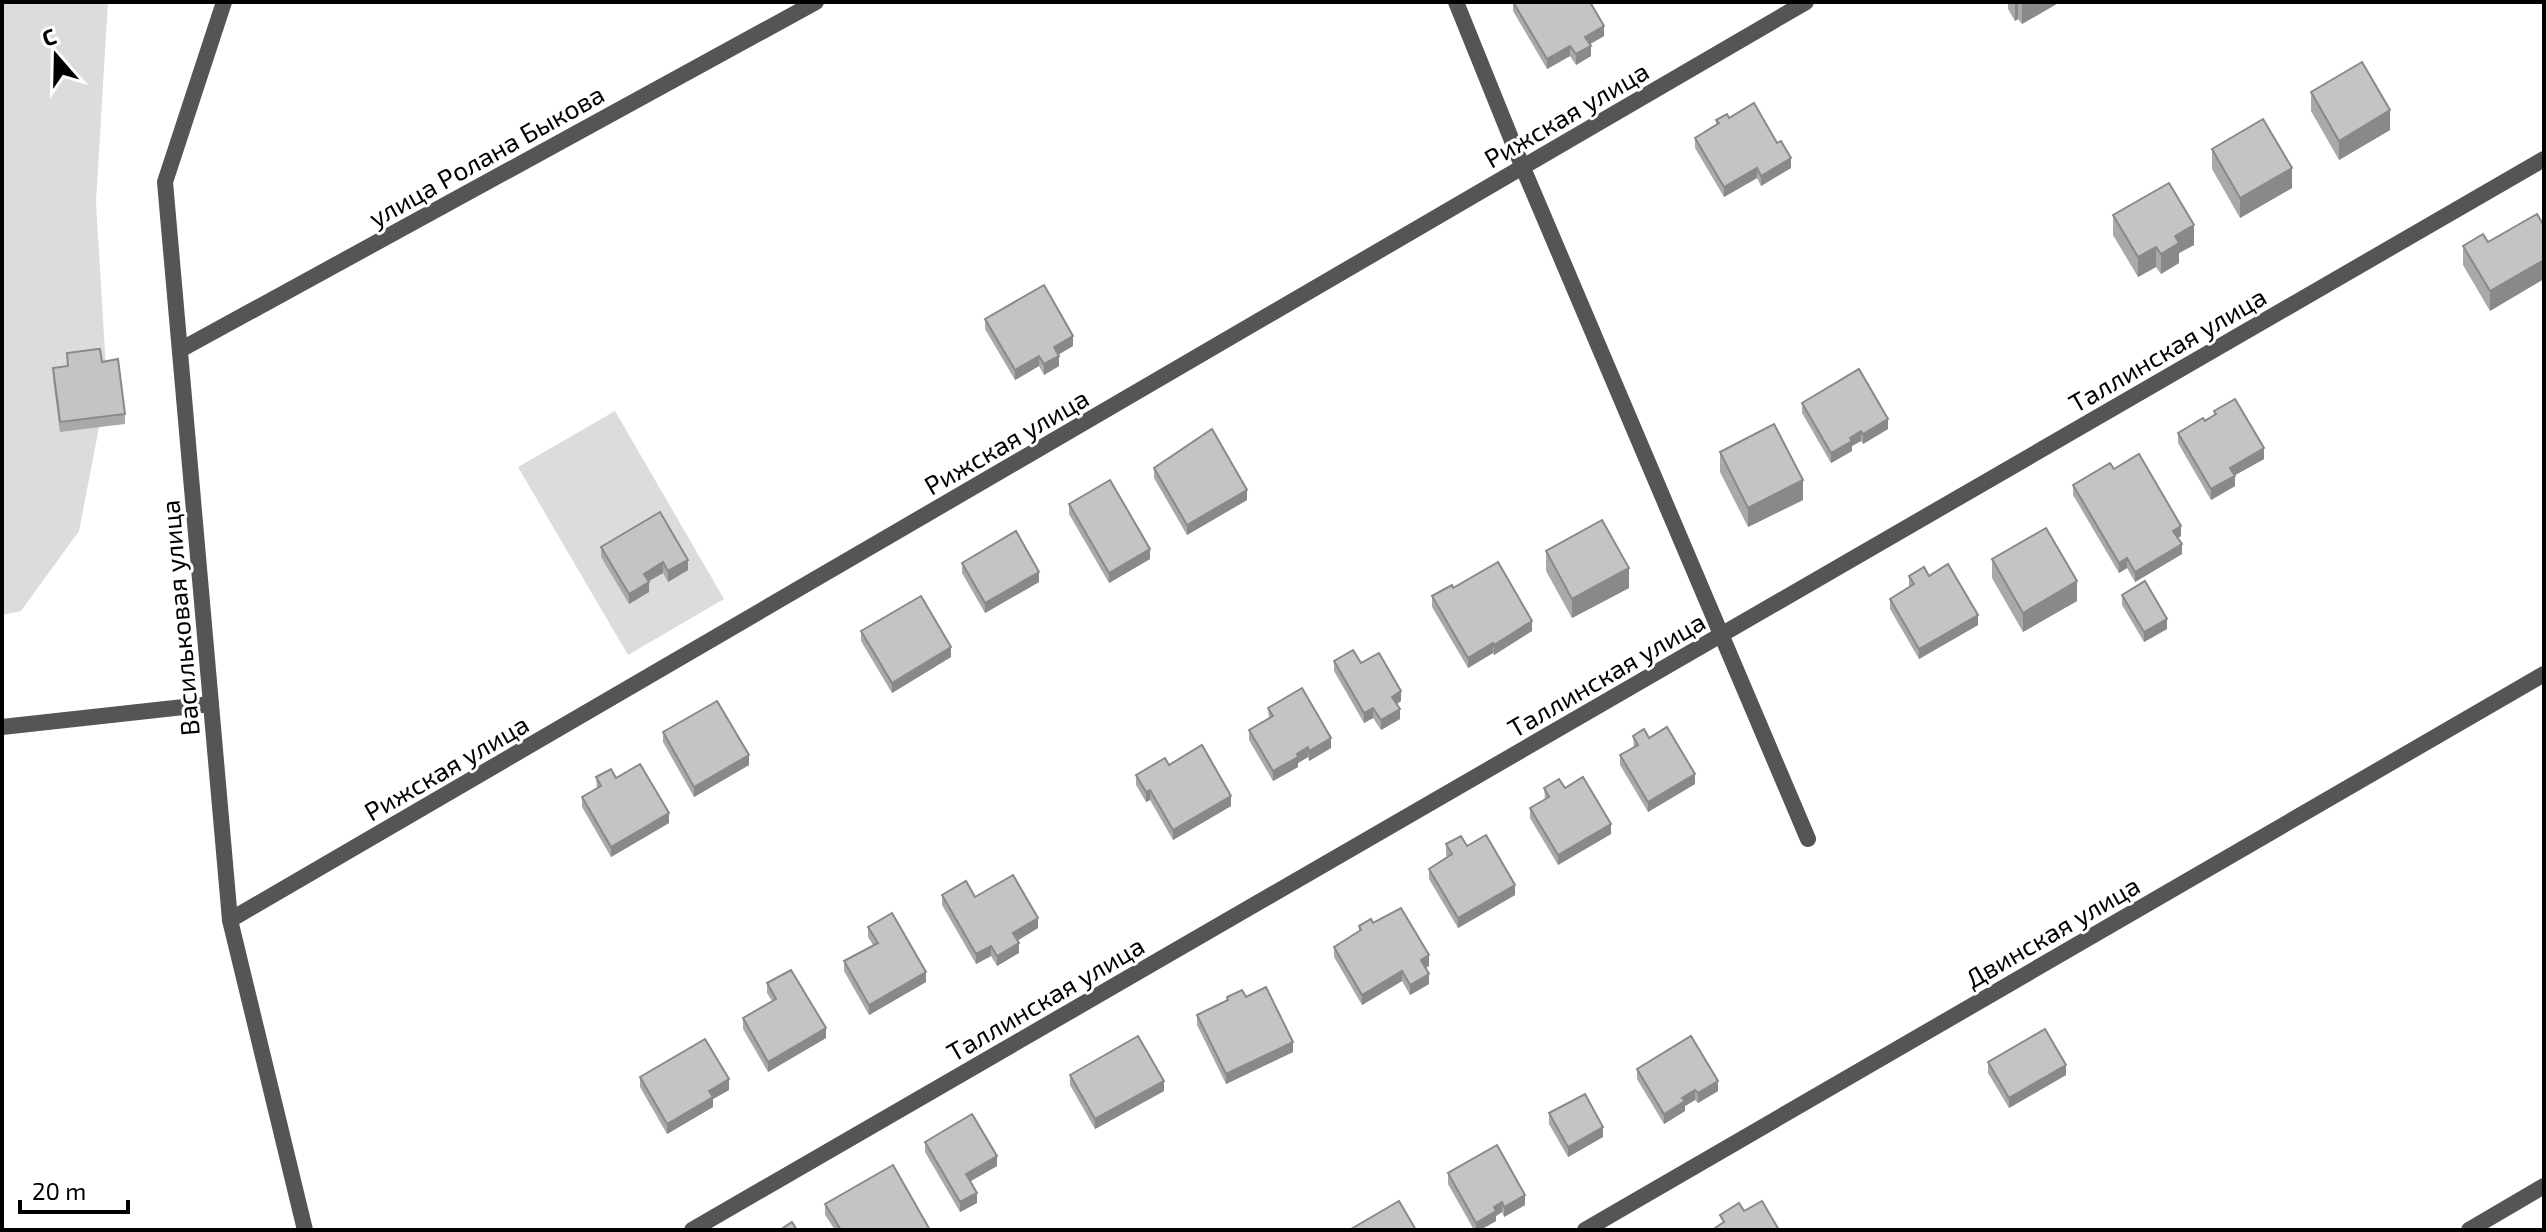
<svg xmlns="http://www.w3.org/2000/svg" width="2546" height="1232" viewBox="0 0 2546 1232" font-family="'Exo 2',sans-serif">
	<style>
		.green { fill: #dcdcdc }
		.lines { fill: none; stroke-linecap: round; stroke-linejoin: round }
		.minor { stroke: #555; stroke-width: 16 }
		.wall { fill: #a9a9a9 }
		.shaded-wall { fill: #898989 }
		.building { fill: #c4c4c4; stroke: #898989; stroke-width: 2 }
		.labels { text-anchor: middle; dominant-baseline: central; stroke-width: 6; stroke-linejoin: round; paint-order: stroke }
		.street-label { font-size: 26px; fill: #000; stroke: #fff }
	</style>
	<rect width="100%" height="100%" fill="#fff"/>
	<g class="green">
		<path d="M2,2H108L96,202L107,386L79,531L21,611L2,615Z"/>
		<path d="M615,411L724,599L628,655L518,467Z"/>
	</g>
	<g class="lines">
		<g class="minor">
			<path d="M224,2L165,182L230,920L305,1230"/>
			<path d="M1456,2L1523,168L1808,839"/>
			<path d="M180,350L816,2"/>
			<path d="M2,727L211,704"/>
			<path d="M230,920L1806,2"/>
			<path d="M692,1230L2544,159"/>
			<path d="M1585,1230L2544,674"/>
			<path d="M2469,1230L2544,1186"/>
		</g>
	</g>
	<g class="wall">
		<path d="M1513,2L1604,36L1590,44L1591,56L1576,65L1570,56L1547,69L1513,11Z"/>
		<path d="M2008,2H2060L2022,24L2018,19L2015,21L2008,9Z"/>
		<path d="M2311,92L2390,130L2339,160L2311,111Z"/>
		<path d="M1729,118L1791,168L1761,186L1757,178L1724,197L1695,148V138L1716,125V120Z"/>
		<path d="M2212,149L2292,188L2240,218L2212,169Z"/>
		<path d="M2537,214L2490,311L2463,265V246L2488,242Z"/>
		<path d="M2113,215L2194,245L2179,253V263L2161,274L2156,267L2138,277L2113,235Z"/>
		<path d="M985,319L1073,346L1058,355L1059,366L1044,375L1039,366L1015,380L985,329Z"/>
		<path d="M67,353L102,362L125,414V424L60,432L53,378V368L67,366Z"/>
		<path d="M1802,403L1888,429L1863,444L1861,441L1852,446V451L1831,463L1802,413Z"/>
		<path d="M2214,411L2264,459L2235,475V486L2211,500L2178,443V433L2214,415Z"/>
		<path d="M1720,452L1803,500L1748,527L1720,472Z"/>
		<path d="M1154,468L1247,500L1187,535L1154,478Z"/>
		<path d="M2114,469L2181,536L2178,538L2182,554L2135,582L2127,568L2119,573L2073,495V485Z"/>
		<path d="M1069,504L1150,559L1109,583L1069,514Z"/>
		<path d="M601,547L688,570L668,582L663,573L648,581L649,592L629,604L601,557Z"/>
		<path d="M1546,551L1629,588L1572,618L1546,571Z"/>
		<path d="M1992,559L2077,601L2023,632L1992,578Z"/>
		<path d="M962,563L1039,582L985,613L962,573Z"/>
		<path d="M1909,576H1929L1978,625L1919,659L1890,609V599L1909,587Z"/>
		<path d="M1453,588L1532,631L1494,655L1493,653L1468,668L1432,607V596Z"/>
		<path d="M2122,595L2167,629L2144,642L2122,605Z"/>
		<path d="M861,631L951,657L892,693L861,641Z"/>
		<path d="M1334,661L1361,663L1401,701L1397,704L1400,719L1381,730L1373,718L1364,723L1334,671Z"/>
		<path d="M1268,708L1331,748L1309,761L1308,757L1298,763V767L1273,781L1249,740V730L1269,718Z"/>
		<path d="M663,732L749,765L694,797L663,742Z"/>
		<path d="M1633,736L1649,738L1695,784L1648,812L1620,765V755L1634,747Z"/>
		<path d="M1169,765L1231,806L1173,840L1150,800L1146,802L1136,785V775Z"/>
		<path d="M596,777L616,778L669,823L611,857L582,807V797L597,789Z"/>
		<path d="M1544,788H1565L1611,834L1558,865L1530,818V808L1545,799Z"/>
		<path d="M1446,844L1467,846L1515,895L1458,928L1429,879V869L1448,857L1446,855Z"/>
		<path d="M942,895L975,897L1038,928L1017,941L1019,953L997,966L991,956L976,964L942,905Z"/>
		<path d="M1373,923L1429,966L1425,968L1429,984L1410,995L1402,981L1362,1005L1334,957V947L1359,932V926Z"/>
		<path d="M868,927L926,982L869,1015L844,971V961L873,945L868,937Z"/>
		<path d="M767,983L826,1038L768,1072L743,1029V1018L772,1001L767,993Z"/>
		<path d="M1227,997H1246L1293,1052L1226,1084L1197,1025V1015L1227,1000Z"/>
		<path d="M1988,1062L2066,1075L2009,1108L1988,1073Z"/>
		<path d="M1637,1069L1718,1091L1698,1103L1695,1100L1685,1106V1111L1664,1124L1637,1079Z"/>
		<path d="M1070,1075L1164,1091L1095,1129L1070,1085Z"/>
		<path d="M640,1077L729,1090L713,1099V1107L667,1134L640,1087Z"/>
		<path d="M1549,1113L1603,1137L1568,1157L1549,1124Z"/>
		<path d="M925,1142L997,1166L970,1181L977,1203L960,1212L925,1152Z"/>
		<path d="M1448,1173L1525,1205L1504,1217L1502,1212L1496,1216V1221L1480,1230H1474L1448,1184Z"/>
		<path d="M825,1204L930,1230H835L825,1215Z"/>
	</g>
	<g class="shaded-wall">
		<path d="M2015,2H2018V19L2015,21Z"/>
		<path d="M2026,2H2060L2022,24V4Z"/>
		<path d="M1604,26V36L1585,47V37Z"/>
		<path d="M1570,46V56L1547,69V59Z"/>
		<path d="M1591,46V56L1576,65V54Z"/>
		<path d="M2390,110V130L2339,160V141Z"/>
		<path d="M1791,158V168L1761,186V176Z"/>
		<path d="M1757,168V178L1724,197V187Z"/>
		<path d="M2292,168V188L2240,218V198Z"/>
		<path d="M2194,225V245L2179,253V263L2161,274V254L2175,236Z"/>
		<path d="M2156,247V267L2138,277V257Z"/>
		<path d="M2544,260V279L2490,311V291Z"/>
		<path d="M1073,336V346L1054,357V347Z"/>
		<path d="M1039,356V366L1015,380V370Z"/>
		<path d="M1059,356V366L1044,375V364Z"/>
		<path d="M1888,419V429L1863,444V434Z"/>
		<path d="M1861,431V441L1852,446V451L1831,463V453L1850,438Z"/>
		<path d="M2264,448V459L2230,478V468Z"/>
		<path d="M2235,476V486L2211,500V489Z"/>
		<path d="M1803,480V500L1748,527V508Z"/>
		<path d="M1247,490V500L1187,535V525Z"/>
		<path d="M2181,526V536L2173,541V531Z"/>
		<path d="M2182,544V554L2135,582V572Z"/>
		<path d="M1150,549V559L1109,583V573Z"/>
		<path d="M2127,558V568L2119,573V563Z"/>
		<path d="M688,560V570L668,582V571Z"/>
		<path d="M663,562V573L644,584V574Z"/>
		<path d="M1629,568V588L1572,618V599Z"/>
		<path d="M1039,572V582L985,613V603Z"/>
		<path d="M2077,581V601L2023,632V613Z"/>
		<path d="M649,582V592L629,604V594Z"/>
		<path d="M1978,615V625L1919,659V649Z"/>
		<path d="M2167,619V629L2144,642V632Z"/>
		<path d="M1532,621V631L1494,655V645Z"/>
		<path d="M1493,643V653L1468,668V658Z"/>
		<path d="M951,647V657L892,693V683Z"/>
		<path d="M1401,691V701L1392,707V697Z"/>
		<path d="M1373,708V718L1364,723V713Z"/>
		<path d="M1400,709V719L1381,730V720Z"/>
		<path d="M1331,738V748L1309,761V751Z"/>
		<path d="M1308,747V757L1298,763V767L1273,781V771Z"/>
		<path d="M749,755V765L694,797V787Z"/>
		<path d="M1695,774V784L1648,812V802Z"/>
		<path d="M1150,790V800L1146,802V792Z"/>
		<path d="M1231,796V806L1173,840V830Z"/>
		<path d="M669,813V823L611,857V847Z"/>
		<path d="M1611,824V834L1558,865V855Z"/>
		<path d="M1515,885V895L1458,928V918Z"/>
		<path d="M1038,918V928L1013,943V933Z"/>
		<path d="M1019,943V953L997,966V956Z"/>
		<path d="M991,946V956L976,964V954Z"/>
		<path d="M1429,955V966L1421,970V960Z"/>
		<path d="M1402,971V981L1362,1005V995Z"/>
		<path d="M926,972V982L869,1015V1005Z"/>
		<path d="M1429,974V984L1410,995V985Z"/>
		<path d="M826,1028V1038L768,1072V1062Z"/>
		<path d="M1293,1042V1052L1226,1084V1074Z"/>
		<path d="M2066,1065V1075L2009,1108V1098Z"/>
		<path d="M729,1079V1090L713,1099V1107L667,1134V1124L709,1091Z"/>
		<path d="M1164,1081V1091L1095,1129V1119Z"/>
		<path d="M1718,1081V1091L1698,1103V1093Z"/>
		<path d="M1695,1090V1100L1685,1106V1111L1664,1124V1114L1682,1098Z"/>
		<path d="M1603,1127V1137L1568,1157V1147Z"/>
		<path d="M997,1156V1166L966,1184V1174Z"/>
		<path d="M977,1193V1203L960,1212V1202Z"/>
		<path d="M1525,1195V1205L1504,1217V1207Z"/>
		<path d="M1502,1202V1212L1496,1216V1221L1480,1230H1476V1223L1494,1207Z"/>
	</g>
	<g class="building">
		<path d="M1513,2H1590L1604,26L1585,37L1591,46L1576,54L1570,46L1547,59Z"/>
		<path d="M2362,62L2390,110L2339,141L2311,92Z"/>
		<path d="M1754,103L1777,143L1781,141L1791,158L1761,176L1757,168L1724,187L1695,138L1719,123L1716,120L1727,114L1729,118Z"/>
		<path d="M2263,119L2292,168L2240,198L2212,149Z"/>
		<path d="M2169,183L2194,225L2175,236L2179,243L2161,254L2156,247L2138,257L2113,215Z"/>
		<path d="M2537,214L2544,226V260L2490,291L2463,246L2483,234L2488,242Z"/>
		<path d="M1044,285L1073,336L1054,347L1059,356L1044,364L1039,356L1015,370L985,319Z"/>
		<path d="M98,349H100L102,362L118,359L125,414L60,422L53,368L68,366L67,353Z"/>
		<path d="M1859,369L1888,419L1863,434L1861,431L1850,438L1852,441L1831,453L1802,403Z"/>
		<path d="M2235,399L2264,448L2230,468L2235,476L2211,489L2178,433L2203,418L2205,421L2216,414L2214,411Z"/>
		<path d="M1774,424L1803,480L1748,508L1720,452Z"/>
		<path d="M1212,429L1247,490L1187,525L1154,468Z"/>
		<path d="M2139,454L2181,526L2173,531L2182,544L2135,572L2127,558L2119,563L2073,485L2110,463L2114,469Z"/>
		<path d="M1110,480L1150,549L1109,573L1069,504Z"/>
		<path d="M660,512L688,560L668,571L663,562L644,574L649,582L629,594L601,547Z"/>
		<path d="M1602,520L1629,568L1572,599L1546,551Z"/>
		<path d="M2046,528L2077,581L2023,613L1992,559Z"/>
		<path d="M1016,531L1039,572L985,603L962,563Z"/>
		<path d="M1498,562L1532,621L1494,645L1493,643L1468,658L1432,596L1452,585L1453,588Z"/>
		<path d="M1948,564L1978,615L1919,649L1890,599L1914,584L1909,576L1924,567L1929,576Z"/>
		<path d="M2145,581L2167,619L2144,632L2122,595Z"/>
		<path d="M921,596L951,647L892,683L861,631Z"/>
		<path d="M1353,650L1361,663L1379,653L1401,691L1392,697L1400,709L1381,720L1373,708L1364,713L1334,661Z"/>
		<path d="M1302,688L1331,738L1309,751L1308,747L1297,754L1298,757L1273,771L1249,730L1273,716L1268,708Z"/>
		<path d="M717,701L749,755L694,787L663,732Z"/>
		<path d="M1667,727L1695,774L1648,802L1620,755L1638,745L1633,736L1644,729L1649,738Z"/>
		<path d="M1202,745L1231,796L1173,830L1150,790L1146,792L1136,775L1165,758L1169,765Z"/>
		<path d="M640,764L669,813L611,847L582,797L601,786L596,777L611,769L616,778Z"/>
		<path d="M1583,777L1611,824L1558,855L1530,808L1549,797L1544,788L1559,779L1565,788Z"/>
		<path d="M1486,835L1515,885L1458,918L1429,869L1452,854L1446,844L1461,836L1467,846Z"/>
		<path d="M1013,875L1038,918L1013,933L1019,943L997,956L991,946L976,954L942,895L966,881L975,897Z"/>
		<path d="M1401,908L1429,955L1421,960L1429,974L1410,985L1402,971L1362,995L1334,947L1361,930L1359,926L1371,919L1373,923Z"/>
		<path d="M892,913L926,972L869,1005L844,961L878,943L868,927Z"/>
		<path d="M791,970L826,1028L768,1062L743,1018L776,999L767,983Z"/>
		<path d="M1266,987L1293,1042L1226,1074L1197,1015L1228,1000L1227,997L1242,990L1246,997Z"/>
		<path d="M2045,1029L2066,1065L2009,1098L1988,1062Z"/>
		<path d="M1138,1036L1164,1081L1095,1119L1070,1075Z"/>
		<path d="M1691,1036L1718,1081L1698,1093L1695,1090L1682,1098L1685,1101L1664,1114L1637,1069Z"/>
		<path d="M705,1039L729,1079L709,1091L713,1097L667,1124L640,1077Z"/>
		<path d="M1585,1094L1603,1127L1568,1147L1549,1113Z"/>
		<path d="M972,1114L997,1156L966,1174L977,1193L960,1202L925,1142Z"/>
		<path d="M1497,1145L1525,1195L1504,1207L1502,1202L1494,1207L1496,1211L1476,1223L1448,1173Z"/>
		<path d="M893,1165L930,1230H841L825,1204Z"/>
		<path d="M1399,1201L1416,1230H1351V1229Z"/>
		<path d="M1762,1201L1779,1230H1712L1724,1222L1720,1215L1739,1203L1744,1211Z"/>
		<path d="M792,1222L797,1230H780Z"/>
	</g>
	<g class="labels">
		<g class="street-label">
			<text transform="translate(1566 114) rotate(-30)">Рижская улица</text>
			<text transform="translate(486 155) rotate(-29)">улица Ролана Быкова</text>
			<text transform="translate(2167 349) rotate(-30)">Таллинская улица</text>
			<text transform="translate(1006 441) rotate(-30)">Рижская улица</text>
			<text transform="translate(179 618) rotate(-95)">Васильковая улица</text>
			<text transform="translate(1606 674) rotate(-30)">Таллинская улица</text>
			<text transform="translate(446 767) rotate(-30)">Рижская улица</text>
			<text transform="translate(2052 931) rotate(-30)">Двинская улица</text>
			<text transform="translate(1045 998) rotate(-30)">Таллинская улица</text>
		</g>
	</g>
	<rect width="2546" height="1232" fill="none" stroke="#000000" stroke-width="8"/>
	<g transform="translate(56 56) rotate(340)" stroke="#ffffff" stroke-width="6" paint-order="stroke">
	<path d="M0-6L14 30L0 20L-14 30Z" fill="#000000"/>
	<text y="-12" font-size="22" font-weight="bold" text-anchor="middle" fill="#000000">С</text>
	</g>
	<path d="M20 1200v12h108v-12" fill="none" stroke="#000000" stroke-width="4"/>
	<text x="32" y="1200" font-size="24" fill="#000000" stroke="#ffffff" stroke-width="6" paint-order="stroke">20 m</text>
</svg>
